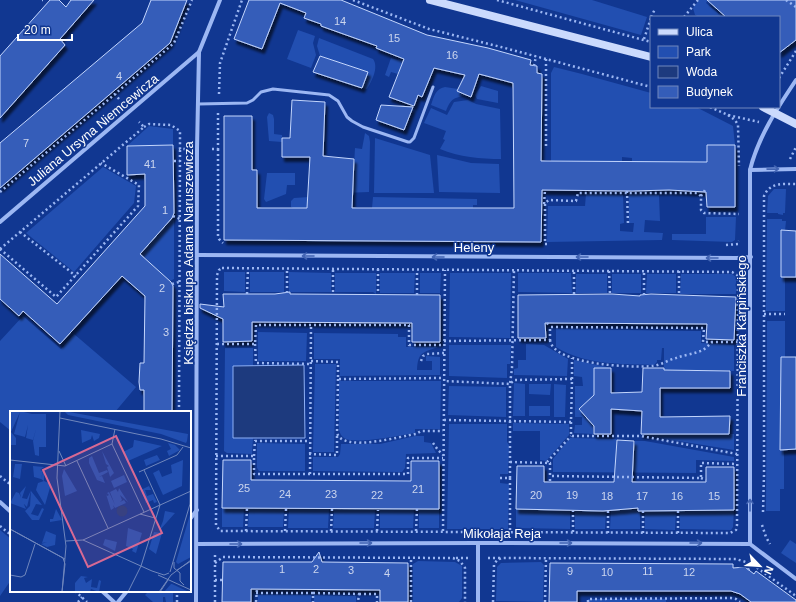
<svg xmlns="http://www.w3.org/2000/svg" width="796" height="602" viewBox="0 0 796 602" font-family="Arial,sans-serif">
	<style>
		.green { fill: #224fb1 }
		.water { fill: #1d3a7e; stroke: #8eb0f6 }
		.building { fill: #345db9; stroke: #c4d6fd; filter: url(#shadow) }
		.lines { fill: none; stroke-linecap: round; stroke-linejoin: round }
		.path { stroke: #9cb7f3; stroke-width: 2.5; stroke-dasharray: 2 3; stroke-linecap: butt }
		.lane { stroke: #9cb7f3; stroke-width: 3 }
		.street { stroke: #9cb7f3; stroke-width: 4 }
		.secondary { stroke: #cbdafd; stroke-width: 8 }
		.oneway { stroke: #4264b3 }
		.labels { text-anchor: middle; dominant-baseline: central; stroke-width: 3; stroke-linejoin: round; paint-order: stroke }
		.number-label { font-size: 11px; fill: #ccd6ee }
		.street-label { font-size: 13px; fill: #fff; stroke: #113791 }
		.inset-road { fill: none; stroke: #7087bd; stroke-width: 1 }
		.view { fill: #d76994; fill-opacity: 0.15; stroke: #d76994; stroke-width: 2 }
		.inset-edge { fill: none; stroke: #fff; stroke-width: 2 }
	</style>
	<defs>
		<filter id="shadow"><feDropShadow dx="2.5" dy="4.5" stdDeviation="1" flood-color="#0009"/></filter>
	</defs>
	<rect width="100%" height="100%" fill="#113791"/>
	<g class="green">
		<path d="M515,0H592L647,17L641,35Z"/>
		<path d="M699,0H708L706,3L719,14L720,13L725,17H699L695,15L693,8Z"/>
		<path d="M298,30L315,36L313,43L316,55L311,68L287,59Z"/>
		<path d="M319,38L373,59C379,67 372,81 367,89L362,88L367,72L320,56L317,46Z"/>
		<path d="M391,58L398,60L399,59L415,65L399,71L398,74L391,72L389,77L385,75Z"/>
		<path d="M554,67L582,74L651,93V107H696L733,126L735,145H707V162H632V158L622,157V162L551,161V73Z"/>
		<path d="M481,86L498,91V103L477,99L475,95Z"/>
		<path d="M445,87L458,89L457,91L467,95C454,98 451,98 446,111L431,105C434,97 435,89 445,87Z"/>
		<path d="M468,100L476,104L500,109L501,159C481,159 459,157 440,149L445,140L443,139L446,131L424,123L431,108L447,115L454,102Z"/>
		<path d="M269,113L273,115L274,119V134L282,135V142L269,141L267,117Z"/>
		<path d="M149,126L173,129V145L127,146Z"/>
		<path d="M365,133L369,136L370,142L369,192L343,193L353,183L355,148L362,149Z"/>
		<path d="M375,138L430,155L434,193H374Z"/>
		<path d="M437,155L471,163L499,164L500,193L439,192Z"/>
		<path d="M103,167L136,186L134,203L74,272L26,233Z"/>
		<path d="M267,173H295V185H287L286,194L266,202L264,199Z"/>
		<path d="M774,189H786L785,213H783V215L778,214V213H767L768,196Z"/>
		<path d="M586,194L623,195L624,223L620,224V231L633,232L634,223H629V194L659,195L660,221L645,220L644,232L663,233L662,240L547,242L548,206H585Z"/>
		<path d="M309,197L328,207L293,212V208L291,207V201L294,198Z"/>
		<path d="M373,197L477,199V205H473V212H448V208H372Z"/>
		<path d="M706,217H736L735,240L732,242L672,240V234H706Z"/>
		<path d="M767,219H782V221H786L785,231L781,243V277H785V311H766Z"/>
		<path d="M170,220H174V279L170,281L140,254Z"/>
		<path d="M224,272H245V292L224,291Z"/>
		<path d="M250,272H284V293L281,292H250Z"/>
		<path d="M289,272L331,273V292H289Z"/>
		<path d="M335,273H376V294L373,292H335Z"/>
		<path d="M380,273H415L414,293H380Z"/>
		<path d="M420,273H441L440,293H420Z"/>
		<path d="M450,273H511L510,338L449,337Z"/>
		<path d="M518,273H571L572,293L518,292Z"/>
		<rect x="576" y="274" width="31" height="19"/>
		<rect x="612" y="274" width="29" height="19"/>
		<path d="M647,274H676V293H646Z"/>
		<path d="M681,274H732L736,277V294H680Z"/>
		<path d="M23,316L61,349L74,334L136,387L115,412H11V431L0,422V341Z"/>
		<path d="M767,321H785V357L781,358L780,449H784V489H780V511H766Z"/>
		<path d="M556,329L701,331V343L734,345V371L664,370V348H662L661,360H657V362L654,365C620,364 585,365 556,347Z"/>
		<path d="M258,332L307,333L306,361H258Z"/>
		<path d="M314,333L398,334V337H406V347H438C422,353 418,352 417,370H432V361H426V356L440,357V375L340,376V359H314Z"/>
		<path d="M526,344L544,345L568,359L567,376L514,375V369L518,368V360H526Z"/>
		<path d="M449,345H511L510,364H507V378L449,376Z"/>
		<path d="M225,348H253V366H233L234,438H253L252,454L227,453L224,451Z"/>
		<path d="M574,360L611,368H595L593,434L574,433L575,425H582V417H575V386H583L582,377L574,376Z"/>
		<path d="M315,364H336L334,452H313Z"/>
		<path d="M339,381H441L440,429H415V433C401,435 355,445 344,438C341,436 340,433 339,430Z"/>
		<path d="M514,383L525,384V416H513Z"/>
		<path d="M529,384H551L550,395L529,394Z"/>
		<path d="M554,384L566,385L565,417H554Z"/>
		<path d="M449,386L506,387V417L448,415Z"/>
		<rect x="529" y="406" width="21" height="10"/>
		<path d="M513,423L569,424V435L546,461L540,460V431H513Z"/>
		<path d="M449,424H507V442L509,445L508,474H500V483L509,484L508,529H447Z"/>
		<path d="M641,434H734V450L641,435Z"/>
		<path d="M415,436H424V442L431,443L436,453L406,454L405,468L402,472L313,471V457H338L340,454L341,444H380Z"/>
		<path d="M570,438L617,439L616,456H634L635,441H645L734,457V461L696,460V473L553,472V459Z"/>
		<path d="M257,443L305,444V471H259L257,468Z"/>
		<path d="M222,508H244L243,527H222Z"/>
		<path d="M249,508L284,509L283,527H248Z"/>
		<path d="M289,508L329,509L328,528H288Z"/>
		<path d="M336,508L375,510L374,528H333L334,509Z"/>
		<path d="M380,509H414L413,528H380Z"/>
		<rect x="419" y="509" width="20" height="19"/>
		<path d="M516,509H568V511H570V529L516,528Z"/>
		<path d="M577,509L606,511L605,529H575V511Z"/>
		<path d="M611,510H638V511H640V529H610Z"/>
		<path d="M647,510H673V511H676L675,530L645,529V511H647Z"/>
		<path d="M682,510H734L733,527L731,530L680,529V511Z"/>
		<path d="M0,530L11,539V580L0,596Z"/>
		<path d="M790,540L796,544V563L781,553Z"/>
		<path d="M418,561L455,562L462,566V598L459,602H413V564Z"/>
		<path d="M541,562L544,565L543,602L496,601L497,567L501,563Z"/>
		<path d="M149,591H173V602H166L165,597H163V602H153L145,595Z"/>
		<rect x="258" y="595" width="53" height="7"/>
		<path d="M314,595L356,596V602H314Z"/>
		<rect x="588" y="599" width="78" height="3"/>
	</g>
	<path class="water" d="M304,365L305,438H233V366Z"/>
	<g class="building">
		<path d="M50,0H59L66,7L71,0H94L60,39L65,45L0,118V56Z"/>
		<path d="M151,0H187L170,43L0,188V143L142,23Z"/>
		<path d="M249,0H341L427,35L488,48L531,60L530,65L537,66V73L542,74L541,161L707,162V145H735V207H707L706,192L669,190L632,191L542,190L541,242L224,240V116H252V170H257V208H307L310,157H282V138H290L292,100L325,102L323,156L354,159L352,208H514L513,83L479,74L471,97L457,91L465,75L434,68L422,97L418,95L414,106L389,97L404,59L376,48L377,46L321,26V24L304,18L306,13L280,3L262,49L234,39Z"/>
		<path d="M707,0H796V40L779,53V17H726Z"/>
		<path d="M320,56L368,72L362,88L313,72Z"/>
		<path d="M381,105L413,107L404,130L376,120Z"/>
		<path d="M173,145L174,213L172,218L140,254L171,282L173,286L172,412H144V390H140L139,382L140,363H144L145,296L122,276L60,344L23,311L19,316L0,299V254L57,304L145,206V174L127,175V146Z"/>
		<path d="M781,230L796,231V277H781Z"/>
		<path d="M290,292V294L440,295V342H412V323L252,322V341L223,342V319L200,308V304L224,307L223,294H275Z"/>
		<path d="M612,294L640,296V295L651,294L736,297L734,340L706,339L707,324L545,323L546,338H518V295Z"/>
		<path d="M781,357H796V449L780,450Z"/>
		<path d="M594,368H611V393L642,392L643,368H664V370L730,371V388H660V417L730,416L729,434H641L642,411L611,409V434H594V426L579,409L594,395Z"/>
		<path d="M617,440L634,441L632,482H706V467H734V510L638,511V508L603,511L516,509L517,466H544V482H614Z"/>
		<path d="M223,460H251V480H265L411,481V461H439V509L222,508Z"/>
		<path d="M319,552L322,562L408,563V602H380V590L251,589V602H222L223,562H312Z"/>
		<path d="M550,563L733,564V568L745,567L754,574L756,571L796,600V602H751L740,594L731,591H577V602H549Z"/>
	</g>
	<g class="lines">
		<g class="path">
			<path d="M42,0H43"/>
			<path d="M353,0L429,29L501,47L651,87"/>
			<path d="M497,0L651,42"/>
			<path d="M786,0L796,7"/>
			<path d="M651,17L655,9"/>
			<path d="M684,17L698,0"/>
			<path d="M644,39L651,18"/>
			<path d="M546,59V148"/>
			<path d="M534,66L536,56"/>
			<path d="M779,78L796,51"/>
			<path d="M219,94L220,63L242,0"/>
			<path d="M119,99L115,94L174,43L192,0"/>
			<path d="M710,107L728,115L759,122"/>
			<path d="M728,115L735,120L738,125L739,166"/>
			<path d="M144,127L149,124L171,125L180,131V149H185"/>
			<path d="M212,149H218V113"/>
			<path d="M218,149V236L219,239L223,243"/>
			<path d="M790,159L796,147"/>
			<path d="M174,161H180"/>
			<path d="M627,191L628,225"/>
			<path d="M0,192L115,94"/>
			<path d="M701,196L705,190"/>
			<path d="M544,204L545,190"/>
			<path d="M173,216L180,219"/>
			<path d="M20,232L76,276"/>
			<path d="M547,244H545V203L549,200L576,201L578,193H697L701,196V210L704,213L739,214"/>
			<path d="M726,245L738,244L739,241"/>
			<path d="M0,249L56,297L138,206L139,185L101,163"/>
			<path d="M0,249L144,127L139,122"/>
			<path d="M222,268L732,272L737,275L738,279L737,525L736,530L730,533L220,531L216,525L217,275L219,270Z"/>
			<path d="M378,269V294"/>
			<path d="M609,271L610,294"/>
			<path d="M679,271V295"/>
			<path d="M172,284L179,282"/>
			<path d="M333,292V269"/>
			<path d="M287,293V269"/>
			<path d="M247,294L248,269"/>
			<path d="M574,294V271"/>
			<path d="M417,295V270"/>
			<path d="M644,295V271"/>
			<path d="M764,314H785"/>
			<path d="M547,323L550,327"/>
			<path d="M550,340C553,365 633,368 653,366C661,365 668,360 676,358C684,355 694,354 703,350C706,348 709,345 712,342"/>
			<path d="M444,341L550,340V327L704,328L703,342H738"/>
			<path d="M217,344H255L256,325H409V345H444"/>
			<path d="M255,344L256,363L311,364"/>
			<path d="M311,361L338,362V379L444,378"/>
			<path d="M421,361L423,356L427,354L444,353"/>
			<path d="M338,379L337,433C343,453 401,436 416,434L421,431H443"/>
			<path d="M572,379V358"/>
			<path d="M179,412L180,149"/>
			<path d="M444,420L571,422L572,379L514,380L510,384L444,381"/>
			<path d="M571,422V436H641L737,454"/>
			<path d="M433,443L438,450L443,455"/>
			<path d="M309,454L337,455V436"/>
			<path d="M216,456H254V474H408V458H443"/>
			<path d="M254,456L255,441H310"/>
			<path d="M510,462L550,463V476L701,478V463L737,464"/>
			<path d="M547,462L571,436"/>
			<path d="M310,474L311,325"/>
			<path d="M0,476L11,485"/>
			<path d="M500,478H510V532"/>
			<path d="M510,478V384L512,368L514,270"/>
			<path d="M701,478L706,480"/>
			<path d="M550,481V476"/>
			<path d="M643,511V533"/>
			<path d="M678,511V533"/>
			<path d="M763,512L764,475V196C770,182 783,184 796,184"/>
			<path d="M762,525L766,537L770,544"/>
			<path d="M0,526L11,535"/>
			<path d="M246,531L247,508"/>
			<path d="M285,531L286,509"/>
			<path d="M331,531L332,509"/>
			<path d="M377,531L378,510"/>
			<path d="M416,531L417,509"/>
			<path d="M443,531L445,270"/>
			<path d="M573,532V511"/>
			<path d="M608,533V511"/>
			<path d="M456,558H469"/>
			<path d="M488,558H501"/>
			<path d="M215,563L223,557L453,558L460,561L465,568V602"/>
			<path d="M748,570L752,564"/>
			<path d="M215,580H223"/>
			<path d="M75,591L87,602"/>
			<path d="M256,593H313V602"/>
			<path d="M313,593L359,594L358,602"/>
			<path d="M359,594H377V602"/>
			<path d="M78,602L82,597"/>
			<path d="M177,602V591"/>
			<path d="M215,602V555"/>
			<path d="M256,602L257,589"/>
			<path d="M411,602V557"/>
			<path d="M493,602L494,565L497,560L502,558L736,559L752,564L796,596"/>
			<path d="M545,602L546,558"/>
			<path d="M588,602V599L731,598L736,599L740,602"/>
		</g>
		<path class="lane" d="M198,104L247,103L253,100L261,92L273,89L329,95L338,101L347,117L352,121L363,127L408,142H410L414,138L433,87"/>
		<g class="street">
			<path d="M750,170L796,169"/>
			<path d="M0,222L199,52"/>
			<path d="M198,255L737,258L751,257"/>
			<path d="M0,502L11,512"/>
			<path d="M190,519L197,510"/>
			<path d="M197,544L478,543L750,544L796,579"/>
			<path d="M750,544V170C758,137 778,107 796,80"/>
			<path d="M102,591L114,602"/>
			<path d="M118,602L127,591"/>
			<path d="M196,602L197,149L199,52L220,0"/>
			<path d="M478,602V543"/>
		</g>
		<g class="secondary">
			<path d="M430,0L651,57"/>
			<path d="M763,107L796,124"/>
		</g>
	</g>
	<defs><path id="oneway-shaft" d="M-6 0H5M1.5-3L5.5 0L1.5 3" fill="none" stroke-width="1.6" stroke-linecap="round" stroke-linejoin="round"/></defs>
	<g class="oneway">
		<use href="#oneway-shaft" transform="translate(773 169) rotate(-1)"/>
		<use href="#oneway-shaft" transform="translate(308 256) rotate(-180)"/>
		<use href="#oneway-shaft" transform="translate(438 257) rotate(-180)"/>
		<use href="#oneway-shaft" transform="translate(582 257) rotate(-180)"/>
		<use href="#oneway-shaft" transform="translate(712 258) rotate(-180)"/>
		<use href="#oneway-shaft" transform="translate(750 505) rotate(-90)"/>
		<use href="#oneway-shaft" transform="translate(366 543)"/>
		<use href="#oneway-shaft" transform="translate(566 543)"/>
		<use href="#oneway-shaft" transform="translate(696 543)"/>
		<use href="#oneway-shaft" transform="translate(236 544)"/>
	</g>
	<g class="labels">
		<g class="number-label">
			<text x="340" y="21">14</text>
			<text x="394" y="38">15</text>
			<text x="452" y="55">16</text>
			<text x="119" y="76">4</text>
			<text x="26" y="143">7</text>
			<text x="150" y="164">41</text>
			<text x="165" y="210">1</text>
			<text x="162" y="288">2</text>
			<text x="166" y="332">3</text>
			<text x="244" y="488">25</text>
			<text x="418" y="489">21</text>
			<text x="285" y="494">24</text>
			<text x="331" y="494">23</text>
			<text x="377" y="495">22</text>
			<text x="536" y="495">20</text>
			<text x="572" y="495">19</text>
			<text x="607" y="496">18</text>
			<text x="642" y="496">17</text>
			<text x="677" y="496">16</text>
			<text x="714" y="496">15</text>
			<text x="282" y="569">1</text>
			<text x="316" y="569">2</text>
			<text x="351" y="570">3</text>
			<text x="570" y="571">9</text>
			<text x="648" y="571">11</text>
			<text x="607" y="572">10</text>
			<text x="689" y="572">12</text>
			<text x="387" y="573">4</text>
		</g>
		<g class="street-label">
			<text transform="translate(93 130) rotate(-40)">Juliana Ursyna Niemcewicza</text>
			<text x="474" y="247">Heleny</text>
			<text transform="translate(188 253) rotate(-90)">Księdza biskupa Adama Naruszewicza</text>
			<text transform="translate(741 326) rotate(-90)">Franciszka Karpińskiego</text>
			<text x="502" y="533">Mikołaja Reja</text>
		</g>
	</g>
	<g transform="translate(10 411)">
		<rect width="181" height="181" fill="#113791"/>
		<path d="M0,0H10L22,3H36V36H29V45L25,44L23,30L26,18L23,29L16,27L18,14L15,26L4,23L10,1L21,4L10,1L1,21L6,27V34H0ZM54,0L178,23L177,30L176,32L151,23L58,4ZM71,19L90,23L89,27L84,30L82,24L81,28L72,32ZM124,29H125L152,35L118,50L113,41L123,36ZM158,32L165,34L170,39L159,45L157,40L161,38ZM92,40L104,62L100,66L101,69L97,56L99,55L96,53ZM147,44L150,49L136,55L134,49ZM82,45L89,62L97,59L98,61L89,66L92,65L95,72L87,69L79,52V47ZM173,49L172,75L153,84L143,62L149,59L152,66L162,62L161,54ZM5,53H12L10,68L3,66ZM23,55L34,56L30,59L33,60L31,68L24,66ZM34,58V70L41,73L35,94L26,79L28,72L34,70L31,68ZM54,58L67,80L55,85L52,65ZM114,64L117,71L104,77L101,70ZM16,75L12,87L17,88L21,79L17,96L12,91L10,82ZM139,75L141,79H135L137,85L143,83L147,91L144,92L143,89L136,92L131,79ZM109,77L118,91L110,84L112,89L110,91L114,89L116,92L105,97L103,94L104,97L101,99L96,83L97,85L99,84L97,82L99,81L105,94L100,81L106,78L108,81ZM21,80L32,94L26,93L21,103L28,105L32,97L34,98L29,109H22L15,100L20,95ZM6,81L9,82L16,98L0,92ZM46,98L52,109L40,111V108H43ZM155,100L165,102L149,120L153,110ZM181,100V146L168,153L166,151ZM118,117L132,122L126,142L122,140L123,138L116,135ZM36,120L46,124L45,134L37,136L31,133L37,131L32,132ZM144,121L152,122L146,143L139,138ZM95,128L107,131L105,140L93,134ZM71,165L78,166L74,167L76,172L82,168L81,176L87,177L89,169L91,170L89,181L81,178L80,181H65V172ZM161,173H162L179,181H154Z" fill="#224fb1"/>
		<path d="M106.5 100a5.5 5.5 0 1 1 11 0a5.5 5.5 0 1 1-11 0Z" fill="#1d3a7e"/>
		<path class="inset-road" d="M50,0L47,67L56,135L52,181M50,7L151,28L181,37M105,18L102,33L134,101M49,40L56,55M0,49L55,55L102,33M67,50L98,117M134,59L150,94M129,61L167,44L173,36M130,103L145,107M0,118L55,148M0,118L53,147L55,153L52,181M73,129L142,160L154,164L159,162M56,130L73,129L181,80M164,151V157L170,162V170L174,174M167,159L181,150M160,161L180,93L181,23M0,164L11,166L15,164L25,133M148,164L181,179M118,181L131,155L150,94M149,181L161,164L181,149M150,181L158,169"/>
		<path class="view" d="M106,25L152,122L78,156L33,59Z"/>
		<rect width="181" height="181" class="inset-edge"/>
	</g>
	<rect x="650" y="16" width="130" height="92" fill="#113791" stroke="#7087bd"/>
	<rect x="658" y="29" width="20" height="6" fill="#cbdafd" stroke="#7087bd"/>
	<text x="686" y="36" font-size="12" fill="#ffffff">Ulica</text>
	<rect x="658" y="46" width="20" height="12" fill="#224fb1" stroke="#7087bd"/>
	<text x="686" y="56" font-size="12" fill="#ffffff">Park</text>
	<rect x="658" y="66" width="20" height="12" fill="#1d3a7e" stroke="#7087bd"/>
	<text x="686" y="76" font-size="12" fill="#ffffff">Woda</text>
	<rect x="658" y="86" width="20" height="12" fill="#345db9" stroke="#7087bd"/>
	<text x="686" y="96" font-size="12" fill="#ffffff">Budynek</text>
	<g transform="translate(760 566) rotate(115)" stroke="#113791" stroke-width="3" paint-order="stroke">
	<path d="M0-3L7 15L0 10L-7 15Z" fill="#ffffff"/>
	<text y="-6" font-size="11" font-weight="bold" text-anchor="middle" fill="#ffffff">N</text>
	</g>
	<path d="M18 34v6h54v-6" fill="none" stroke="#ffffff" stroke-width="2"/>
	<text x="24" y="34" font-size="12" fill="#ffffff" stroke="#113791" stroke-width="3" paint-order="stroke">20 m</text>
</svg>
